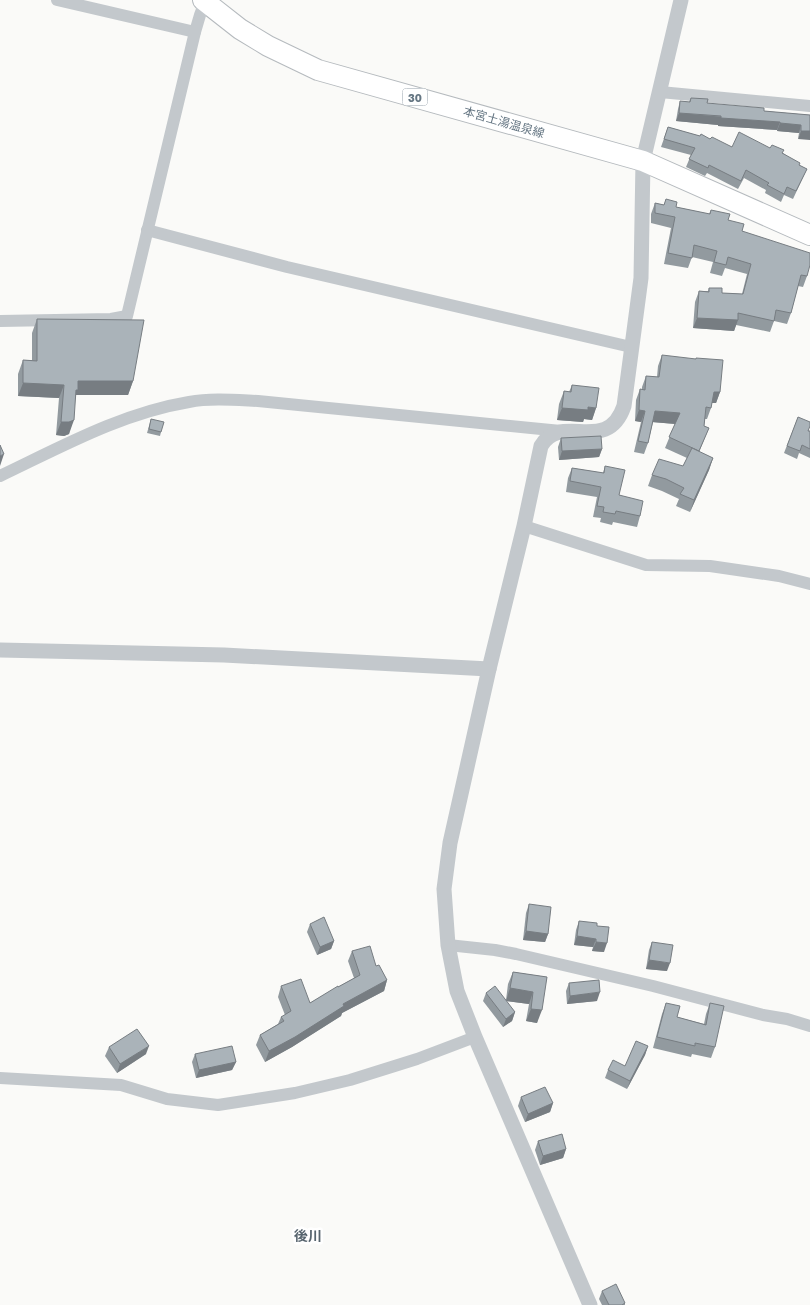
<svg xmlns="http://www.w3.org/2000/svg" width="810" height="1305" viewBox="0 0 810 1305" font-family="'Golos Text','Noto Sans JP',sans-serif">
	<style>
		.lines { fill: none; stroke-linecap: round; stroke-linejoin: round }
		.primary-casing { stroke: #b5babe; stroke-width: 22 }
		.minor { stroke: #c3c8cc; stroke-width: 12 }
		.tertiary { stroke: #c3c8cc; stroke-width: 15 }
		.primary { stroke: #fff; stroke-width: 20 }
		.wall { fill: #929a9f }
		.shaded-wall { fill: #777d82 }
		.building { fill: #aab3b9; stroke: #777d82 }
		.labels { text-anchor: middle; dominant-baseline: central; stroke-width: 5; stroke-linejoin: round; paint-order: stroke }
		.shield { fill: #fff; stroke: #939fa8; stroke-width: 1 }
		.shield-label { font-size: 11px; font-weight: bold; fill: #657683 }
		.street-label { font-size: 12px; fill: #657683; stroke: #fff }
		.neighbourhood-label { font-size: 14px; font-weight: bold; fill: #57646e; stroke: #fff }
	</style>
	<rect width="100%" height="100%" fill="#fafaf8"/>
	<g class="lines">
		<defs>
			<path id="primary" d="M203,0L240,29L268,46L318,70L643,161L810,235"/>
		</defs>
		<use href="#primary" class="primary-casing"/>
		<g class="minor">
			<path d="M57,0L195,32"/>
			<path d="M660,92L810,106"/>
			<path d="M147,230L287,267L631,347"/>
			<path d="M0,321L111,319L127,316L195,32L200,15L205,2"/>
			<path d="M0,476C61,447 122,413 189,402C211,398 235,400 258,401L561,431"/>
			<path d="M524,526L646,565L710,566L779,576L810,584"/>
			<path d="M448,945L495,950L516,954L653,986L763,1015L787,1019L810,1026"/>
			<path d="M0,1078L121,1085L167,1099L218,1105L295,1093L350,1080L417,1059L475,1037"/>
		</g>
		<g class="tertiary">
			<path d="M0,650L224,655L489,669"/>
			<path d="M590,1305L475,1037L457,991L448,945L444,889L450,843L489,669L524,526L541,446C561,411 607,456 624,406L641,278L643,161L681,0"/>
		</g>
		<use href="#primary" class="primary"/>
	</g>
	<g class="wall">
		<path d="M691,98L707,103L764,111L810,115L798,139L799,133L777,131V130L718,126V125L676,121L678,109L680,101L689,102Z"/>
		<path d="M668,127L710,139L732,147L770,148L783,153L799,165L807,169L793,199L784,195L781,202L765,193L766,190L744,178L738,189L707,173L705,176L686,167L691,155L661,147Z"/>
		<path d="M666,199L676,207L709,214L711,210L728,220L742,231L807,276L803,287L798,286L791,313L787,324L774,321L770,332L736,325L734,331L693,328L695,302L699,291H708L709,288L722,293L742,294L747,274L725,268L722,276L710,273L713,262L692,257L688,268L664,264L671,228L651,223V214L655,203L664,205Z"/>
		<path d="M37,319L133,381L128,395H76L69,434L64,436L56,435L59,398L18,396V374L23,360H32V333Z"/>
		<path d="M662,355L720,392L716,403H712L711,408L707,419H705L704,426L709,428L699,452L713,458L709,470L690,512L676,506L679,499L662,491L648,486L652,475L683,466L687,458L665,448L675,424L653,422L648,443L644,454L634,452L641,422L635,421L636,400L640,389L642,390V387L646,376L657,377L658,366Z"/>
		<path d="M572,385L596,408L592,420L584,419L583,422L557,420L559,404L564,391L569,392Z"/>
		<path d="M798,417L809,431H810V458L799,453L797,459L784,453Z"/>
		<path d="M151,419L161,432L160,436L147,433Z"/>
		<path d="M561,438L602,449L599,457L559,460L558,447Z"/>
		<path d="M605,466L619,495L640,516L637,527L613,522L612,525L600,522L601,518L593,517L597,497L566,492L568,478L572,468L603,473Z"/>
		<path d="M529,904L548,934L545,942L523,940L526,913Z"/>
		<path d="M579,921L597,926L604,952L592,951L593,947L574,945L576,930Z"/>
		<path d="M310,924L334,941L331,949L317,955L307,932Z"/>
		<path d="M652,942L667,971L646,969L649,950Z"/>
		<path d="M352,951L376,966L387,980L384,991L342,1013L341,1016L292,1047L265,1062L256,1045L260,1035L278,1024L281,1017L285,1015L278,997L281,986L310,1003L354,978L348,961Z"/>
		<path d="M513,972L547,977L537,1023L526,1021L529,1004L506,1001L515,1012L512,1021L503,1027L483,1001L486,993L506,1000L508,984Z"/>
		<path d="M569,983L597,1001L567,1004L566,991Z"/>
		<path d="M666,1003L677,1017L704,1024L706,1014L710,1003L715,1047L711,1058L692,1054L691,1057L653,1048L662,1014Z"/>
		<path d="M648,1046L645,1055L627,1089L605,1078L608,1070L625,1066Z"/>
		<path d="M109,1047L146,1054L117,1073L105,1056Z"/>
		<path d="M195,1054L236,1062L232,1070L196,1078L192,1062Z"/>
		<path d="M521,1097L553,1103L550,1112L525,1122L518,1106Z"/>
		<path d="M538,1141L566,1149L563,1158L540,1165L535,1150Z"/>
		<path d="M602,1291L625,1303V1305H602L599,1299Z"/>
	</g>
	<g class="shaded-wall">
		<path d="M679,113L780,122L777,130L718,126V125L676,121Z"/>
		<path d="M780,123L801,125L799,133L777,131Z"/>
		<path d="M801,131H810V140L798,139Z"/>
		<path d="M697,318L738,320L734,331L693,328Z"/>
		<path d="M78,381H133L128,395H76L73,404Z"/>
		<path d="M23,383L64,385L59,398L18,396Z"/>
		<path d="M714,392H720L716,403H710Z"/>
		<path d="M588,407L596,408L592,420L584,419L583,422L557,420L562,408Z"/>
		<path d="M639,410L645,411L641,422L635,421Z"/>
		<path d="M655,411L680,413L676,424L651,422Z"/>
		<path d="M74,420L69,434L64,436L56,435L61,422Z"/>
		<path d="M602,449L599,457L559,460L562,451Z"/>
		<path d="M4,454L0,466V456Z"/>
		<path d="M713,458L709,470L690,512L694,500Z"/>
		<path d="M526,931L548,934L545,942L523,940Z"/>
		<path d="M577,936L596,939L593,947L574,945Z"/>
		<path d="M334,941L331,949L317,955L320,947Z"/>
		<path d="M596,942L607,943L604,952L592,951Z"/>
		<path d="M649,960L670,963L667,971L646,969Z"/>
		<path d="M387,980L384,991L342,1013L341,1016L292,1047L265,1062L269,1051L343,1004Z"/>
		<path d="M510,988L533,992L529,1004L506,1001Z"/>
		<path d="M600,992L597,1001L567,1004L570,996Z"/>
		<path d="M531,1009L542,1010L537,1023L526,1021Z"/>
		<path d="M515,1012L512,1021L503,1027L506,1019Z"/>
		<path d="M149,1046L146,1054L117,1073L120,1064Z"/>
		<path d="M648,1046L645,1055L627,1089L630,1081Z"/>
		<path d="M236,1062L232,1070L196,1078L199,1070Z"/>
		<path d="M553,1103L550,1112L525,1122L528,1114Z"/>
		<path d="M566,1149L563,1158L540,1165L543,1156Z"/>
	</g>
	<g class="building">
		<path d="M691,98L708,99L707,103L764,108V111L810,115V131H801V125L780,123V122L721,118V116L679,113L680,101L690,102Z"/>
		<path d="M668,127L700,136L701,134L710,139L712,137L732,147L739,132L770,148L772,145L784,150L782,153L800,163L799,165L807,169L796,191L787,187L784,194L767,185L769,183L746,170L741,181L709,165L708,168L689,159L695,148L664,139Z"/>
		<path d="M666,199L677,202L676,207L710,214L711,210L730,214L728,220L744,224L742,231L810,253V265L807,276L801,275L791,313L776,310L774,321L738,313V320L697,318L699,291L709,292V288H722V293L743,294L751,264L728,257L726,265L714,262L717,251L694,245L692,258L668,253L675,217L655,213V203L664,205Z"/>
		<path d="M37,319L144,320L133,381H78V390H76L74,420L69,422H61L64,385L23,383V360L37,361Z"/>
		<path d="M662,355L696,359V358L723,360L720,392H714L711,408L706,407L704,426L709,428L699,451L669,437L680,413L655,411L648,443L638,441L645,411L639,410L640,389L645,390L646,376L659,377Z"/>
		<path d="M572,385L599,388L596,408L588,407V410L562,408L564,391L571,392Z"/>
		<path d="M798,417L810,422V426L808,431H810V449L802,445L800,451L787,446Z"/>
		<path d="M151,419L164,422L161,432L149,429Z"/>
		<path d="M601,436L602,449L562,451L561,438Z"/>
		<path d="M0,445L4,454L0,456Z"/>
		<path d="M692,448L713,458L694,500L680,494L684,488L666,479L652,475L659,459L683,466Z"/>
		<path d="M605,466L625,470L619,495L643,501L640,516L616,511L615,514L603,512L604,507L597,506L601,487L570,481L572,468L604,473Z"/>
		<path d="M529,904L551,907L548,934L526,931Z"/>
		<path d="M324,917L334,941L320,947L310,924Z"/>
		<path d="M579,921L597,923V926L609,927L607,943L596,942V939L577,936Z"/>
		<path d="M652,942L673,945L670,963L649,960Z"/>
		<path d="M370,946L376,966L379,965L387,980L343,1004L344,1006L295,1037L269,1051L260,1035L284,1021L281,1017L291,1011L281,986L301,979L310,1003L338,986V987L360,975L352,951Z"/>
		<path d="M513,972L547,977L542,1010L531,1009L533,992L510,988Z"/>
		<path d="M599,980L600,992L570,996L569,983Z"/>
		<path d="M495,986L515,1012L506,1019L486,993Z"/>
		<path d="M666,1003L680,1006L677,1017L706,1025L710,1003L724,1006L715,1047L695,1043V1046L657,1037Z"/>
		<path d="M137,1029L149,1046L120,1064L109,1047Z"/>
		<path d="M636,1041L648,1046L630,1081L608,1070L613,1060L625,1066Z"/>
		<path d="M232,1046L236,1062L199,1070L195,1054Z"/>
		<path d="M545,1087L553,1103L528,1114L521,1097Z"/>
		<path d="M562,1134L566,1149L543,1156L538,1141Z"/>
		<path d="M616,1284L625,1303L622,1305H609L602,1291Z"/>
	</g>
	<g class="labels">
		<rect class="shield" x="402.5" y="88.5" width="25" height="17" rx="4"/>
		<g class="shield-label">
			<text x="415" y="97">30</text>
		</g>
		<g class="street-label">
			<text transform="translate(504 122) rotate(16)">本宮土湯温泉線</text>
		</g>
		<g class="neighbourhood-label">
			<text x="308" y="1235">後川</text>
		</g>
	</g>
</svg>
